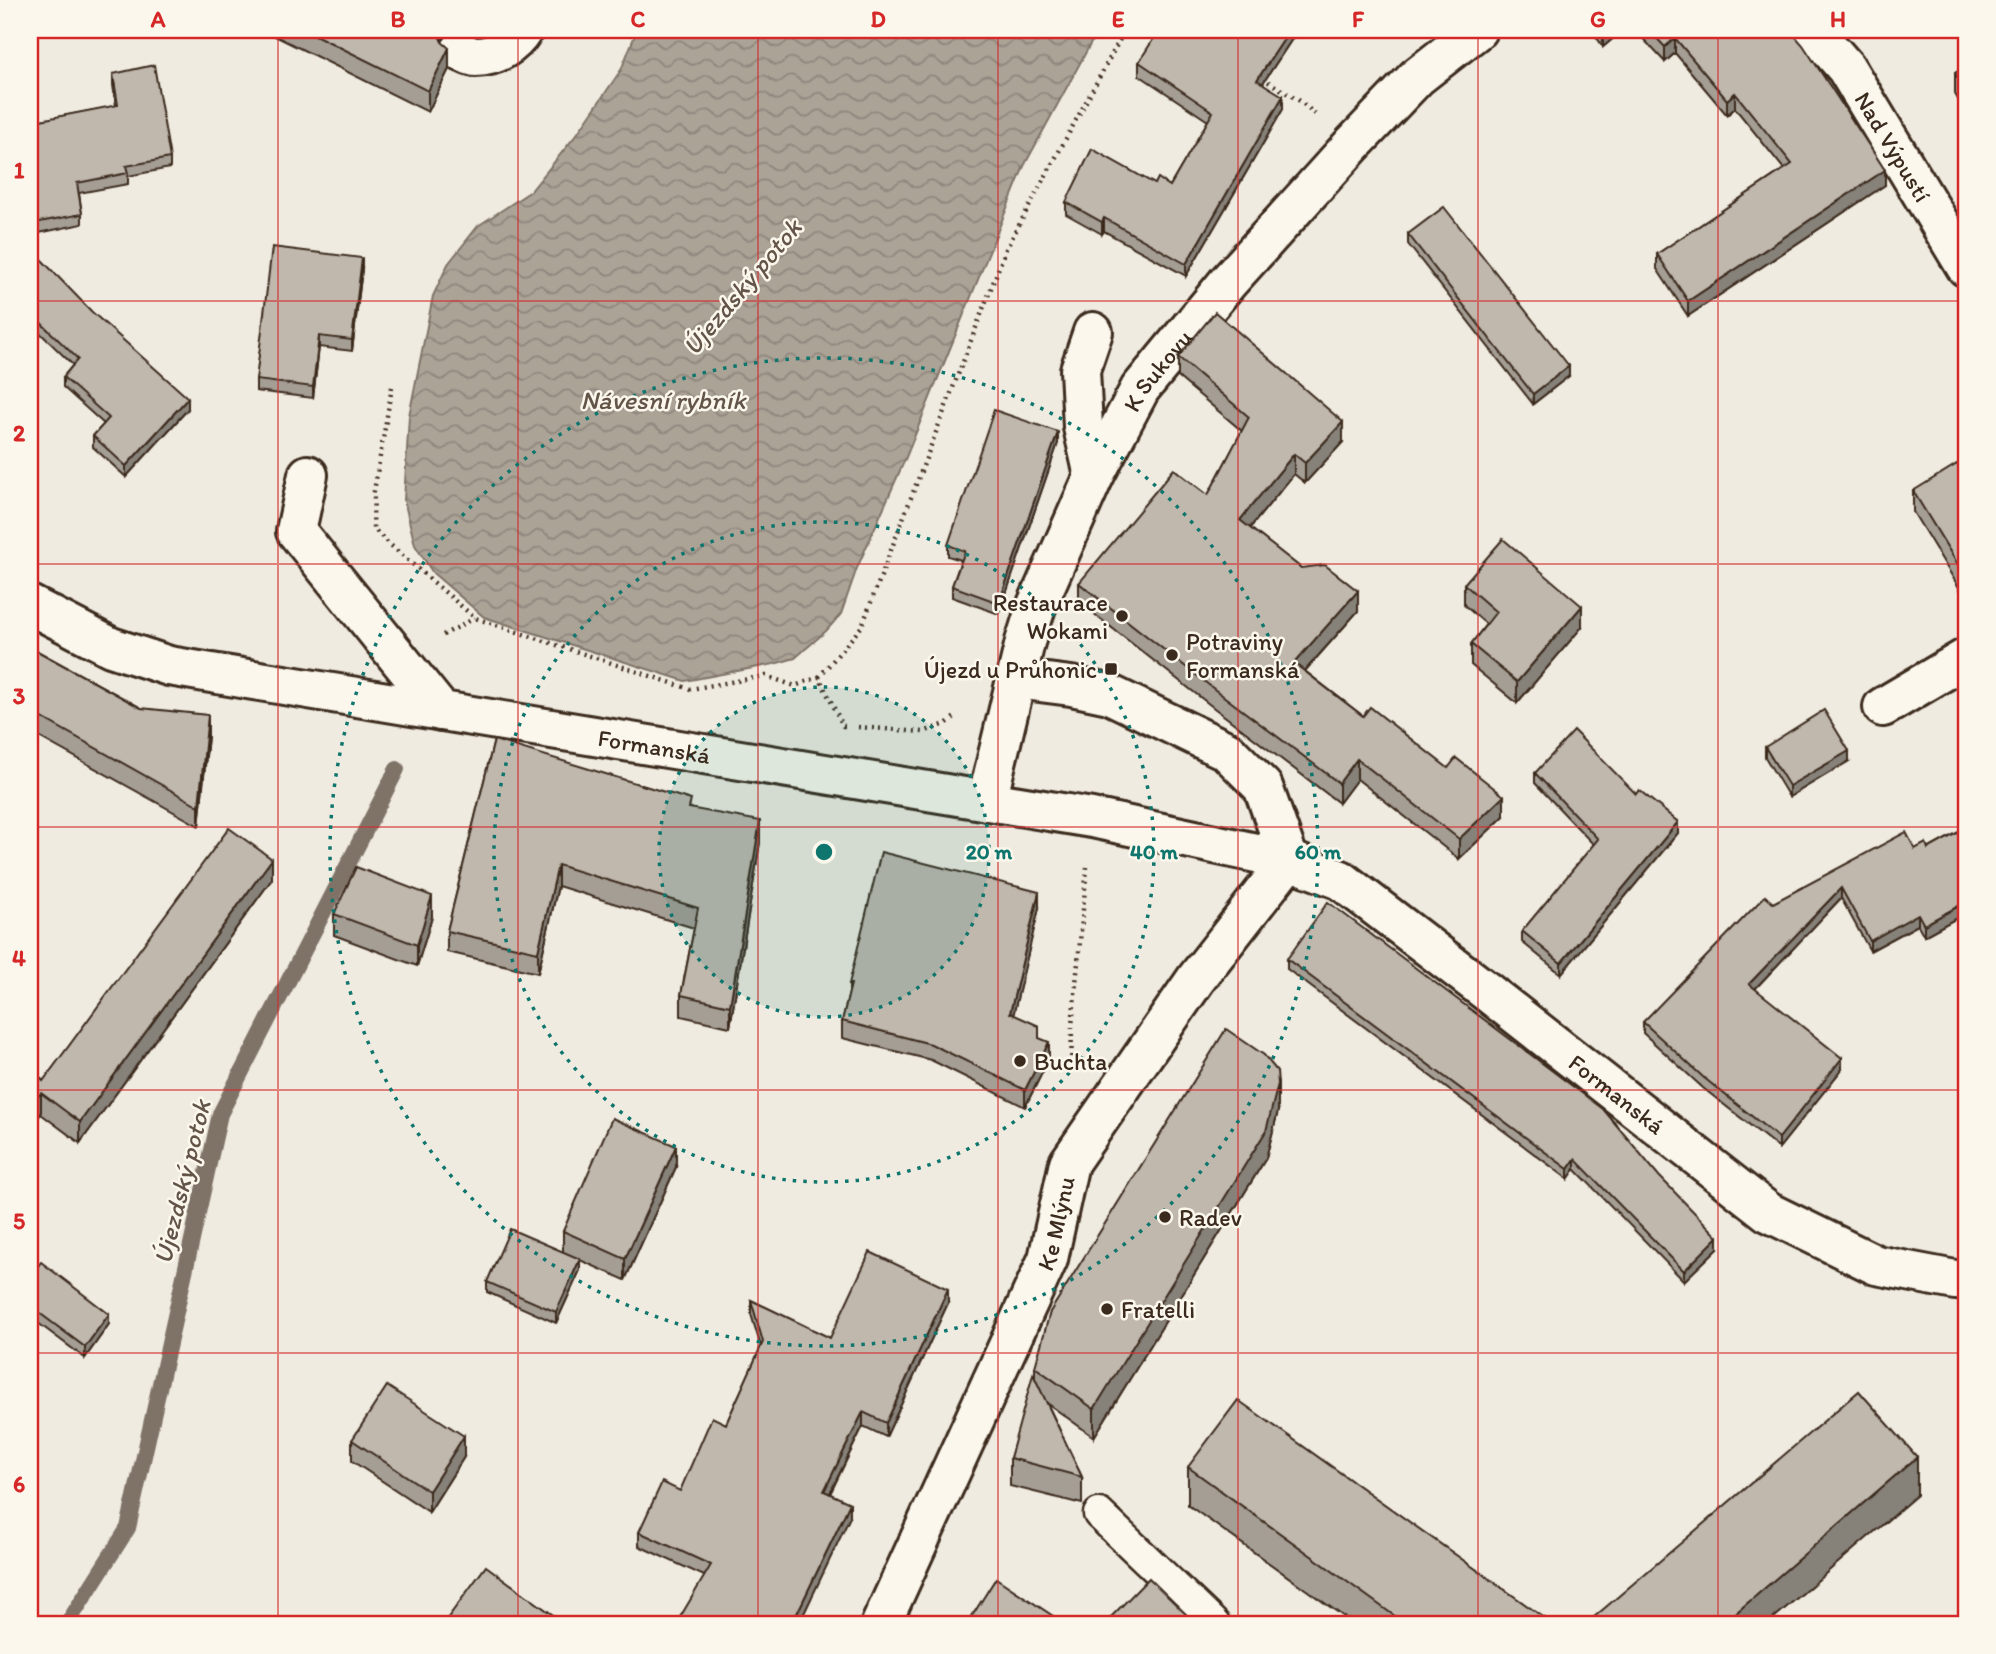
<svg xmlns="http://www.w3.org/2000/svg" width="1996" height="1654" viewBox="0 0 1996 1654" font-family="Itim,sans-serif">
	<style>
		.water { fill: url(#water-waves); stroke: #7f7367; stroke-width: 2 }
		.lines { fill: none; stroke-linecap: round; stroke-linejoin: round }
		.stream { stroke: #7f7367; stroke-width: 16 }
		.service-casing { stroke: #3b2a1e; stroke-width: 35 }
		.minor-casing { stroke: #3b2a1e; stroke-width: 44 }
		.tertiary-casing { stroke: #3b2a1e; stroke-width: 44 }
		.path { stroke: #3b2a1e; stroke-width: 4.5; stroke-dasharray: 2 5; stroke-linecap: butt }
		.service { stroke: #fbf7ec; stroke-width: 30 }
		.minor { stroke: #fbf7ec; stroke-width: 38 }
		.tertiary { stroke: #fbf7ec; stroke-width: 38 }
		.wall { fill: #a59e95; stroke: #3b2a1e; stroke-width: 2 }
		.shaded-wall { fill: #868179; stroke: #3b2a1e; stroke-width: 2 }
		.building { fill: #c0b8ad; stroke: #3b2a1e; stroke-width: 2 }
		.grid { fill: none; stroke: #d62828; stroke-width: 2; stroke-opacity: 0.55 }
		.ring { fill: none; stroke: #0f766e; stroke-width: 3.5; stroke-dasharray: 3.5 7 }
		.poi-dot { fill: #3b2a1e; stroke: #fbf7ec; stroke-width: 2.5 }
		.labels { text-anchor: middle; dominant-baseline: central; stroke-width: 5; stroke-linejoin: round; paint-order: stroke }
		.street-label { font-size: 24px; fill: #3b2a1e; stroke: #fbf7ec }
		.poi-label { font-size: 24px; fill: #3b2a1e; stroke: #fbf7ec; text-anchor: start }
		.water-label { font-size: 26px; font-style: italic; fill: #635448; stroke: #fbf7ec }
		.centre { fill: #0f766e; stroke: #fbf7ec; stroke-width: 3.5 }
		.ring-label { font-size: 21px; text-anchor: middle; font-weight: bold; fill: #0f766e; stroke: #fbf7ec; stroke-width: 5; stroke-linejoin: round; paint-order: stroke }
		.neatline { fill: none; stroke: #d62828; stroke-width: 2.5 }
		.grid-label { font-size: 23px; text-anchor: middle; font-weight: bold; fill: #d62828 }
	</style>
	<defs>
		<pattern id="water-waves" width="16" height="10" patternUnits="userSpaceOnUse" patternTransform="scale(1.75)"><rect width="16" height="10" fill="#aca397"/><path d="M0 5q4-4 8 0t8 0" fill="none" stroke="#8d857b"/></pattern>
	</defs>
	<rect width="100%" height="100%" fill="#f0ebe0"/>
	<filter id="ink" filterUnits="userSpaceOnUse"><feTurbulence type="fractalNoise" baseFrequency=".0143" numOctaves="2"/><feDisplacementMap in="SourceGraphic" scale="14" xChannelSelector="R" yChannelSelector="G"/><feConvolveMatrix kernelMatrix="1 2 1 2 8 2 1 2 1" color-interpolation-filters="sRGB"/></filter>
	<g filter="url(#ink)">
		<path class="water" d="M637,30H1098L1024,166L906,457L857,568L841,614L826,631L795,658L774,664L685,681L484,617L433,573L415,545L404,500L409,416L433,296L448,264L478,226L531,191L577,134L621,70Z"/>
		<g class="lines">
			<path class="stream" d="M67,1624L128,1528L220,1114L397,769"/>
			<defs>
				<path id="service" d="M1099,1514L1214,1624"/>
				<g id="minor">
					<path id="s1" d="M1813,30L1846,68L1966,267"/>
					<path d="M460,51C465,53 471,57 476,57C495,57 514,45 523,30"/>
					<path d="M1093,332L1080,370L1083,427L1094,476"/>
					<path d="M308,475L296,531L441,711"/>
					<path d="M1883,707L1966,658"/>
					<path id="s2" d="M987,801L1025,642L1036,607L1094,476L1140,389L1228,282L1352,145L1417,77L1477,30"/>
					<path id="s3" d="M881,1624L1048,1259L1069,1163L1196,979L1289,860L1263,787L1227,751L1109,694L1071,686L1016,679"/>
				</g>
				<g id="tertiary">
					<path id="s4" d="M30,605L111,647L169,666L1092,818L1289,860L1341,880L1486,991L1768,1212L1876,1265L1955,1280H1966"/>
				</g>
			</defs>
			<use href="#service" class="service-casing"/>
			<use href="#minor" class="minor-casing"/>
			<use href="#tertiary" class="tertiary-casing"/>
			<g class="path">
				<path d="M1262,78L1300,101L1315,114"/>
				<path d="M392,387L374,491L373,528L387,542L475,618L690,689L766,676L795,686L819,677L843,726H846"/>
				<path d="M443,635L475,618"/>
				<path d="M819,677L862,626L1006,249L1125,30"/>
				<path d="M858,727L923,732L946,724L957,715"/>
				<path d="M1071,1071L1072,1026L1087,867"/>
			</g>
			<use href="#service" class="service"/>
			<use href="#minor" class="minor"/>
			<use href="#tertiary" class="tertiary"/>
		</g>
		<g class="wall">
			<path d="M263,30H456L446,34L441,40L449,69L428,112Z"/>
			<path d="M1294,30V36L1263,83L1283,109L1186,276L1104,231L1102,234L1066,214V202L1155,184L1170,186L1208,121L1139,75V62L1187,34Z"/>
			<path d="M1592,30H1623L1603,47Z"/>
			<path d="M1635,30H1790L1885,185L1688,316L1657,269V254L1784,169L1735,108L1727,115L1675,53L1665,62Z"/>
			<path d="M1966,67V114L1955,94V73Z"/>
			<path d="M113,74L170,158V168L128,176V184L79,193L82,214V224L34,234L30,214V122L116,106L113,85Z"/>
			<path d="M1408,234L1569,376L1533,404L1408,244Z"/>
			<path d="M30,268L188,409L126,477L93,447V436L104,424L63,387V377L73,365L30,323Z"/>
			<path d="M362,269L352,351L319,347L313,398L256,391V380Z"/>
			<path d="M1178,357L1343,442L1305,483L1294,474L1250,528L1301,568L1358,611L1305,671L1363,716L1504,816L1459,859L1357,779L1339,803L1214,708L1079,602V583L1208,495L1242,431L1178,377Z"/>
			<path d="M1058,443L999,614L952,597V586L961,560L948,556V545Z"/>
			<path d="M1966,468V585L1960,589L1913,512V491Z"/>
			<path d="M1464,584L1582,627L1517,703L1471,665V644L1486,624L1464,605Z"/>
			<path d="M30,647L141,708L208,736L199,826L30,732Z"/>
			<path d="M494,740L691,808L760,842L730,1027L681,1016V995L694,928L558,886L538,973L447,952V931Z"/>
			<path d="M1765,747L1849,761L1789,797L1765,757Z"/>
			<path d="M1535,773L1636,794L1678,833L1561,974L1522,942V931L1594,845L1535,783Z"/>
			<path d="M1966,828V913L1924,936L1918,925L1870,951L1841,898L1755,989L1842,1069L1779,1148L1703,1088L1643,1033V1022L1773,903L1915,849H1928Z"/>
			<path d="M272,879L80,1143L41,1114L30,1124L43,1081Z"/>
			<path d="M1039,908L1013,1014L1039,1038L1049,1059L1025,1107L931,1060L842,1038V1021L849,993V984Z"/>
			<path d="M334,914L432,917L417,966L334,935Z"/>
			<path d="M1287,959L1718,1248L1684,1281L1575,1169L1568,1179L1287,969Z"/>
			<path d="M1278,1111L1266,1158L1094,1437L1047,1403L1082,1477V1504L1010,1486V1458L1035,1378V1367Z"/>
			<path d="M676,1167L625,1280L580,1260V1270L556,1323L487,1292V1282L563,1252V1231Z"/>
			<path d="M30,1277L109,1324L85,1358L30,1317Z"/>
			<path d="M751,1300L830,1338L948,1303L886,1437L863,1426L830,1494L850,1517L704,1576L639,1546V1532L680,1491L726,1424L761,1347L751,1314Z"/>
			<path d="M352,1440L464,1457L429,1512L352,1461Z"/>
			<path d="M1188,1467L1553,1624H1354L1188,1505Z"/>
		</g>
		<g class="shaded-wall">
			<path d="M439,30H456L446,34L440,42L438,33Z"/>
			<path d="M1290,30H1294V36L1257,92V80Z"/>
			<path d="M1605,30H1623L1603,47V32Z"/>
			<path d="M1675,38V53L1665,62V47Z"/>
			<path d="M449,48V69L428,112V91Z"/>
			<path d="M1735,93V108L1727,115V100Z"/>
			<path d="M1283,96V109L1186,276V264Z"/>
			<path d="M1885,170V185L1688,316V301Z"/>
			<path d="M1104,218V231L1102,234V222Z"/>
			<path d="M362,258V269L352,351V340Z"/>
			<path d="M319,336V347L313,398V387Z"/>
			<path d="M1569,366V376L1533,404V394Z"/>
			<path d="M188,398V409L126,477V466Z"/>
			<path d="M1343,422V442L1305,483V463Z"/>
			<path d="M1058,432V443L999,614V603Z"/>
			<path d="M1294,454V474L1240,540V520Z"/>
			<path d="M1966,564V585L1960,589V568Z"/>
			<path d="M1358,591V611L1294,683V663Z"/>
			<path d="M1582,606V627L1517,703V682Z"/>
			<path d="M208,715V736L199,826V806Z"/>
			<path d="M1849,751V761L1789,797V786Z"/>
			<path d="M1357,759V779L1339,803V783Z"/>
			<path d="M1504,796V816L1459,859V839Z"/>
			<path d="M760,821V842L730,1027V1006Z"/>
			<path d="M1678,822V833L1561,974V963Z"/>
			<path d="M272,859V879L80,1143V1122Z"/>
			<path d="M558,865V886L538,973V952Z"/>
			<path d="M1841,888V898L1749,995V984Z"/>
			<path d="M1039,892V908L1010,1029V1013Z"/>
			<path d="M432,896V917L417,966V945Z"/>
			<path d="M1966,902V913L1924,936V925Z"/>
			<path d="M1918,914V925L1870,951V941Z"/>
			<path d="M1049,1042V1059L1025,1107V1090Z"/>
			<path d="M1842,1058V1069L1779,1148V1138Z"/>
			<path d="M1278,1084V1111L1266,1158L1094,1437V1409Z"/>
			<path d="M41,1093V1114L30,1124V1103Z"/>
			<path d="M676,1146V1167L625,1280V1259Z"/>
			<path d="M1575,1159V1169L1568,1179V1169Z"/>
			<path d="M1718,1237V1248L1684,1281V1271Z"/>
			<path d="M580,1259V1270L556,1323V1312Z"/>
			<path d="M948,1289V1303L886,1437V1423Z"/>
			<path d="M109,1314V1324L85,1358V1347Z"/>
			<path d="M863,1412V1426L824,1505V1491Z"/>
			<path d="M464,1436V1457L429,1512V1491Z"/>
			<path d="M1917,1457V1495L1767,1624H1723Z"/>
			<path d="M850,1503V1517L799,1624H792Z"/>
		</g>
		<g class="building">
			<path d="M305,30H439L438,33L442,42L449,48L428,91Z"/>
			<path d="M1159,30H1180L1187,34L1191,30H1290L1257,80L1283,96L1186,264L1104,218L1102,222L1066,202L1092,149L1155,184L1158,178L1170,186L1213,112L1139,62Z"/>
			<path d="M1649,30H1790L1803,45L1885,170L1688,301L1657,254L1792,164L1735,93L1727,100L1675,38L1665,47Z"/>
			<path d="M154,65L170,158L126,166L128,173L77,183L82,214L34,223L30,203V122L118,105L113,74Z"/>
			<path d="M1966,67V93L1955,73Z"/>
			<path d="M1444,207L1569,366L1533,394L1408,234Z"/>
			<path d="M272,247L362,258L352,340L319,336L313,387L256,380Z"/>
			<path d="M40,258L92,312L188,398L126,466L93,436L109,418L63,377L78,359L30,312V268Z"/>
			<path d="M1215,312L1343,422L1305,463L1294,454L1240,520L1301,568L1325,565L1358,591L1294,663L1363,716L1370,707L1448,768L1456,758L1504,796L1459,839L1357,759L1339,783L1214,689L1079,583L1174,469L1208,495L1249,417L1178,357Z"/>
			<path d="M994,410L1058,432L999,603L952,586L965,551L948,545Z"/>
			<path d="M1957,464L1961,471L1966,468V564L1960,568L1913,491Z"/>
			<path d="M1503,539L1582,606L1517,682L1471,644L1496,612L1464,584Z"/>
			<path d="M30,647L141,708L208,715L199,806L30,711Z"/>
			<path d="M1824,710L1849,751L1789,786L1765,747Z"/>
			<path d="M1574,731L1636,794L1639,790L1678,822L1561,963L1522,931L1598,839L1535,773Z"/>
			<path d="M494,740L691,800L689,808L760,821L730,1006L681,995L698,908L558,865L538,952L447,931Z"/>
			<path d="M229,828L272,859L80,1122L41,1093L30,1103V1065L43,1081Z"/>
			<path d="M1966,828V902L1924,925L1918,914L1870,941L1841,888L1749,984L1842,1058L1779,1138L1703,1077L1643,1022L1765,896L1773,903L1906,832L1915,849L1926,843L1928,849Z"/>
			<path d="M881,852L1039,892L1010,1013L1039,1026V1038L1049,1042L1025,1090L931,1044L842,1021L851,984H849Z"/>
			<path d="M356,867L432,896L417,945L334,914Z"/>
			<path d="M1328,902L1603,1109L1659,1176L1718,1237L1684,1271L1575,1159L1568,1169L1287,959Z"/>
			<path d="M1226,1029L1264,1055L1277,1071L1278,1084L1266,1131L1094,1409L1035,1367L1050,1312Z"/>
			<path d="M612,1118L676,1146L625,1259L563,1231Z"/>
			<path d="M510,1229L580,1259L556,1312L487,1282Z"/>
			<path d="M870,1252L948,1289L886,1423L863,1412L824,1491L850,1503L792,1624H676L711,1565L639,1532L662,1482L680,1491L712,1417L726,1424L763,1342L751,1300L830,1338Z"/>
			<path d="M41,1262L109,1314L85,1347L30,1306V1277Z"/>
			<path d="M1033,1374L1082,1477L1010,1458Z"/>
			<path d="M387,1386L464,1436L429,1491L352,1440Z"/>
			<path d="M1859,1391L1917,1457L1723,1624H1586Z"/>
			<path d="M1238,1400L1553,1624H1402L1403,1622L1188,1467Z"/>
			<path d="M486,1566L553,1615L552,1618L561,1624H454L447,1619Z"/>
			<path d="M996,1578L1065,1624H967Z"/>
			<path d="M1149,1578L1196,1624H1112L1108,1620Z"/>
		</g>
	</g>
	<path class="grid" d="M278,30V1624M518,30V1624M758,30V1624M998,30V1624M1238,30V1624M1478,30V1624M1718,30V1624M30,301H1966M30,564H1966M30,827H1966M30,1090H1966M30,1353H1966"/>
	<circle cx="824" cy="852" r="165" fill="#0f766e" fill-opacity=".12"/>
	<g class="ring">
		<circle cx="824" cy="852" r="165"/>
		<circle cx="824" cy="852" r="330"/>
		<circle cx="824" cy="852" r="494"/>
	</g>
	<g class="poi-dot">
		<circle cx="1122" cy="616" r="7"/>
		<circle cx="1172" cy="655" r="7"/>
		<rect x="1104" y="662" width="14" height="14" rx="3.5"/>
		<circle cx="1020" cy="1061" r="7"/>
		<circle cx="1165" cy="1217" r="7"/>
		<circle cx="1107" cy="1309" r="7"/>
	</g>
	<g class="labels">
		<g class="street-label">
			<text stroke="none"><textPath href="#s1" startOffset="142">Nad Výpustí</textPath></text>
			<text stroke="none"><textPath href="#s2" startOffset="467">K Sukovu</textPath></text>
			<text stroke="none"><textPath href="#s4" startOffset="644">Formanská</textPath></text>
			<text stroke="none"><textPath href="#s4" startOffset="1694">Formanská</textPath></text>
			<text stroke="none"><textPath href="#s3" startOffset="438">Ke Mlýnu</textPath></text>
		</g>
		<g class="poi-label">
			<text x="1108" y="602" text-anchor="end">Restaurace<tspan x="1108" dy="28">Wokami</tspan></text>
			<text x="1186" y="641">Potraviny<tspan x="1186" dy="28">Formanská</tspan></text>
			<text x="1097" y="669" text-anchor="end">Újezd u Průhonic</text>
			<text x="1034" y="1061">Buchta</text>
			<text x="1179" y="1217">Radev</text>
			<text x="1121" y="1309">Fratelli</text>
		</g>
		<g class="water-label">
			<text transform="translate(742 287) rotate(-50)">Újezdský potok</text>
			<text x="663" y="400">Návesní rybník</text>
			<text transform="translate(182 1182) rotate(-76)">Újezdský potok</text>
		</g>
	</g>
	<circle cx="824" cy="852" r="10" class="centre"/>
	<g class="ring-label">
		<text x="989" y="859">20 m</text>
		<text x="1154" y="859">40 m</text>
		<text x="1318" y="859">60 m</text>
	</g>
	<rect width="1996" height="1654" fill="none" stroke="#fbf7ec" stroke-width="77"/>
	<rect x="38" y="38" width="1920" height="1578" class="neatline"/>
	<g class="grid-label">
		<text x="158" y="27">A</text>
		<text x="398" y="27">B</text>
		<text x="638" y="27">C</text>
		<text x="878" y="27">D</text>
		<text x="1118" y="27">E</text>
		<text x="1358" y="27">F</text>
		<text x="1598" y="27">G</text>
		<text x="1838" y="27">H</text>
		<text x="19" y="178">1</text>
		<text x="19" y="441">2</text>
		<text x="19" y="704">3</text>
		<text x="19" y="966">4</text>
		<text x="19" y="1229">5</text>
		<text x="19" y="1492">6</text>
	</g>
</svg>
